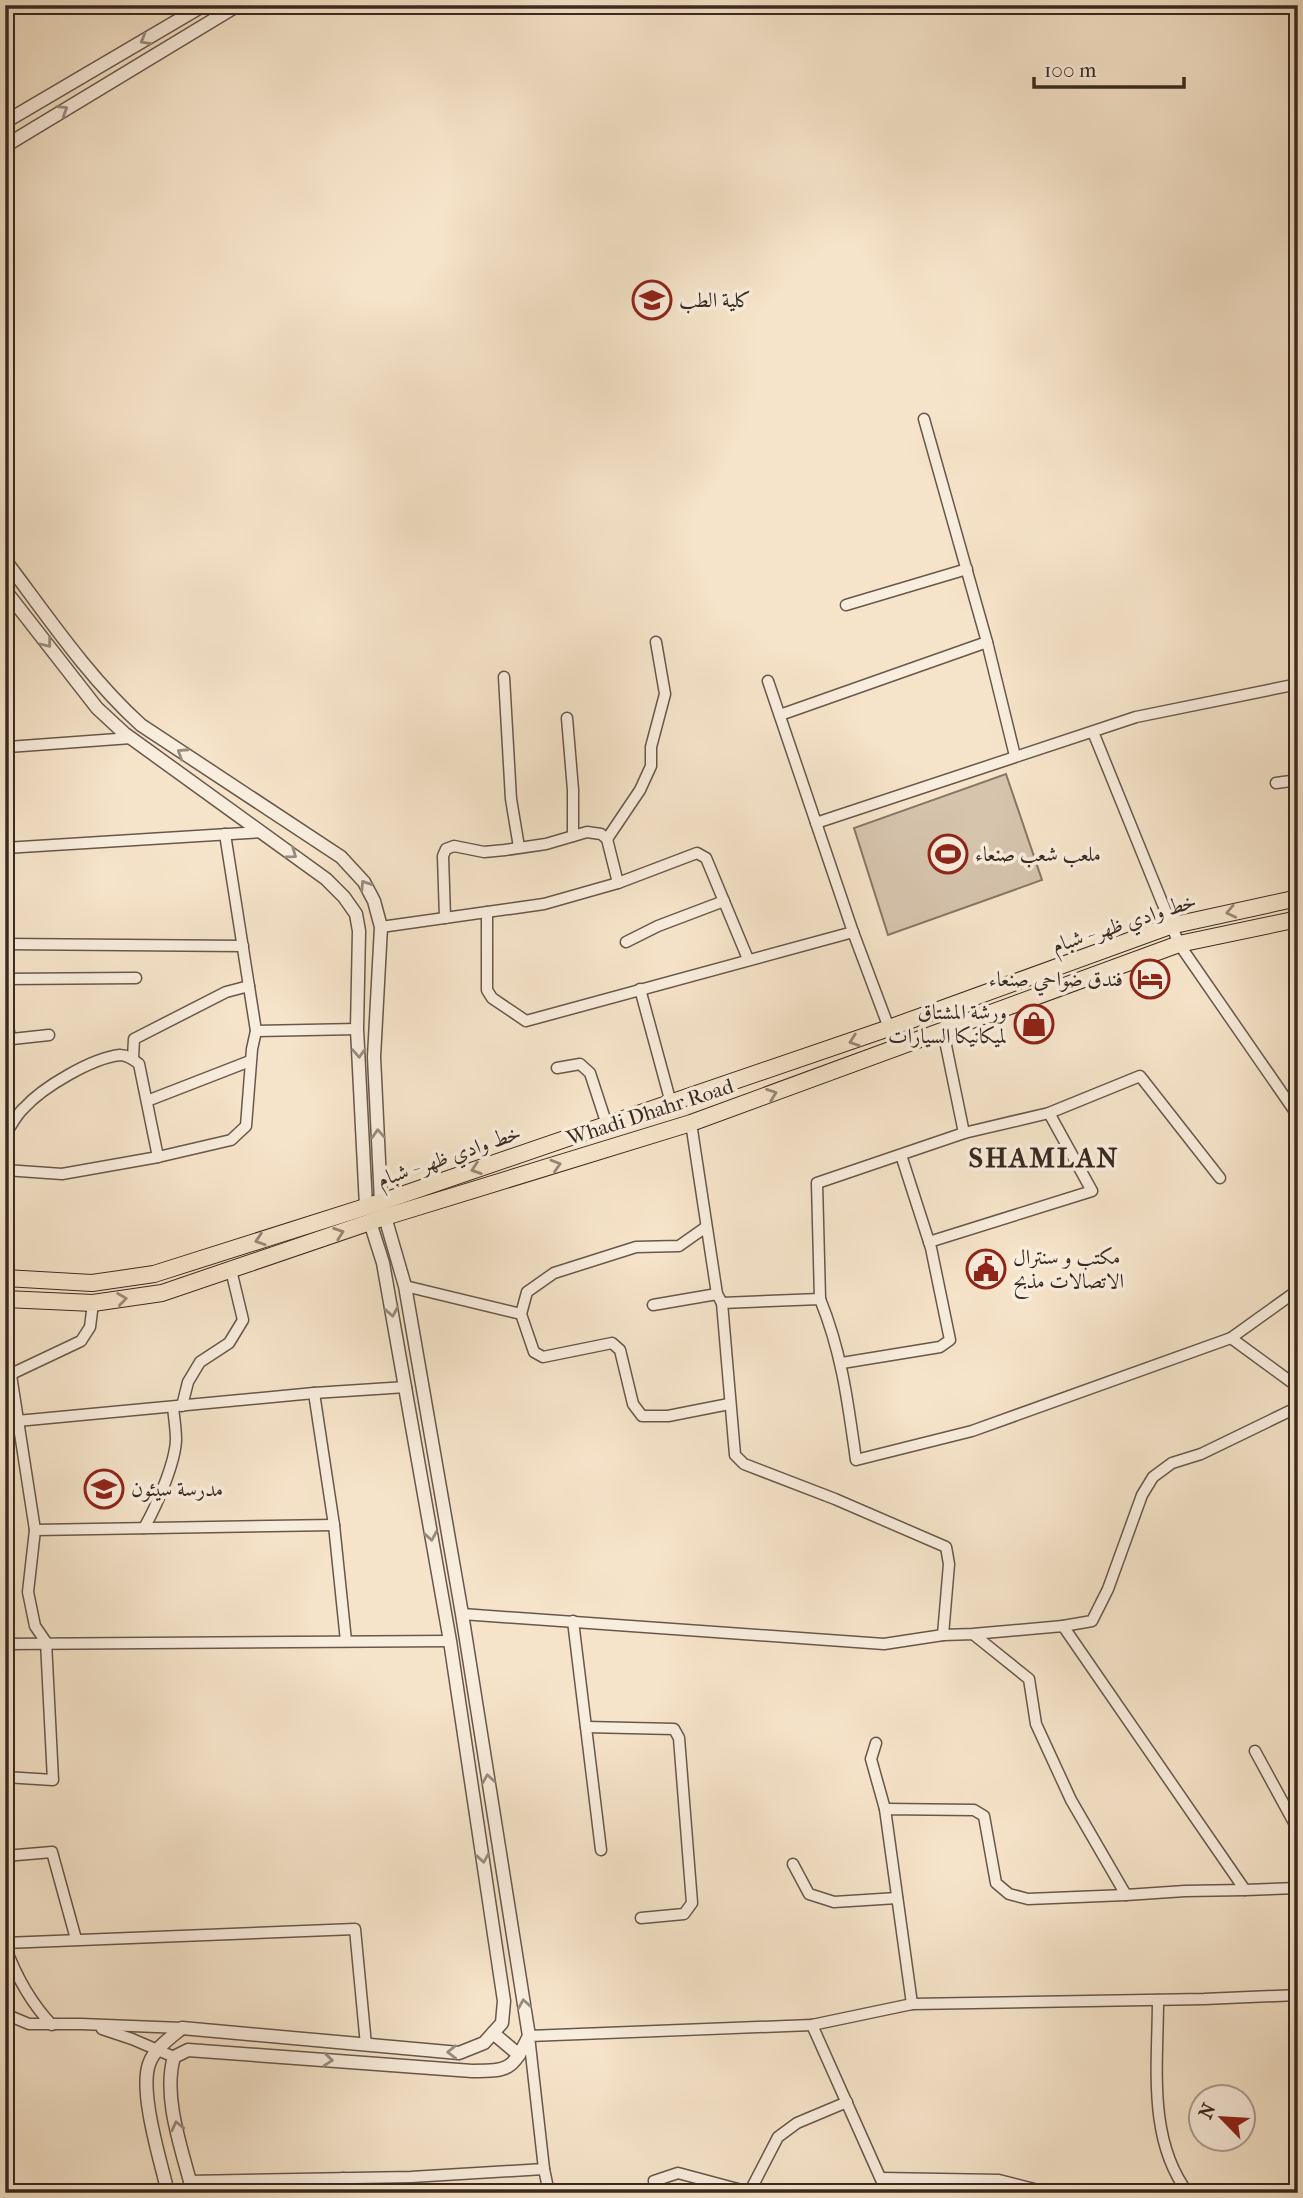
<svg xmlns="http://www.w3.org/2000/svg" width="1303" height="2198" viewBox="0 0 1303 2198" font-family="'IM FELL French Canon',Amiri,serif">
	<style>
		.green { fill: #d6c4ad; stroke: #877767; stroke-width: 2 }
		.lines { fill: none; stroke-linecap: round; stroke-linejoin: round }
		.minor-casing { stroke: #68584b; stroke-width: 13 }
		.tertiary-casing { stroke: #68584b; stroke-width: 15 }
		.primary-casing { stroke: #382a21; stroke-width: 18 }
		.minor { stroke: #f9eddd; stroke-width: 10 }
		.tertiary { stroke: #f9eddd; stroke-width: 12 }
		.primary { stroke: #f6e4ca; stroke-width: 16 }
		.oneway { stroke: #988c7f }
		.oneway2 { stroke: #978776 }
		.labels { text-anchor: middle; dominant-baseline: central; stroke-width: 7; stroke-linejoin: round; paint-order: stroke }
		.poi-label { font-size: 21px; fill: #382a21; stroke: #f9eddd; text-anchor: start }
		.street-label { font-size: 21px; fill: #382a21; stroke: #f9eddd }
		.district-label { font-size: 28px; font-weight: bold; letter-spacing: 2px; fill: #382a21; stroke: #f9eddd }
	</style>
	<rect width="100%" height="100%" fill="#f6e4ca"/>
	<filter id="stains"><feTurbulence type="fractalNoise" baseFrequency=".00286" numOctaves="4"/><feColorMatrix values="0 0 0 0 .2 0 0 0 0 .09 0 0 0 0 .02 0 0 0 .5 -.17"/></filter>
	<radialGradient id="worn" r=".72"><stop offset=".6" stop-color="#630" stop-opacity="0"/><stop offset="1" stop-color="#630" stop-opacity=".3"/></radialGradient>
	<path class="green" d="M1006,774L1042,880L888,935L854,828Z"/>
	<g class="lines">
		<defs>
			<g id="minor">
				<path d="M924,419L987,642L1015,756"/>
				<path d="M846,605L967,569"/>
				<path d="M5,661L8,747H5"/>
				<path d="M504,677L511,799L519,847"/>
				<path d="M768,681L853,932L889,1028"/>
				<path d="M780,715L987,642"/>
				<path d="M567,718L573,790V836"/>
				<path d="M1093,732L1179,944L1298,1116"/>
				<path d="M8,747L131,738"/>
				<path d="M1276,783L1298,780"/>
				<path d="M816,823L1136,717L1298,684"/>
				<path d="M607,839L640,790L651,766V747L665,694L656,642"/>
				<path d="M5,848L262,832"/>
				<path d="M487,912V990L492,998L526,1021L853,932"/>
				<path d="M445,918L443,856L446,849L454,846L484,852L505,850L546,844L587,832L601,834L607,839L618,883"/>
				<path d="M381,927L544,904L618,883L697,853L706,858L748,959"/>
				<path d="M626,942L658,926L724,901"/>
				<path d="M5,944L243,946"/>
				<path d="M5,979L136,978"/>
				<path d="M640,989L671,1103"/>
				<path d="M5,991L9,1033L12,1039L49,1035"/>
				<path d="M256,1031L357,1029"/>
				<path d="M133,1058L134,1039L226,992L249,986"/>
				<path d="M557,1068L580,1064L590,1073L607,1125"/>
				<path d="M147,1101L250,1061"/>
				<path d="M1049,1113L1140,1076L1220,1178"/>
				<path d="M691,1123L717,1294L722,1303L820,1299C842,1353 848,1403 856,1460L972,1431L1231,1338L1298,1290"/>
				<path d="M5,1135C11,1126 16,1115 24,1108C43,1087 92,1058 120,1055C128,1055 134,1060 139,1064L158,1157"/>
				<path d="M5,1170L62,1174L158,1157L231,1140L246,1126L252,1049L256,1031L225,834"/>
				<path d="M706,1227L679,1246L636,1247L554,1273L527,1292L521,1314L534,1352L543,1357L612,1343L620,1350L633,1404L642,1416H668L729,1404"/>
				<path d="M929,1242L1092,1191L1049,1113L964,1133"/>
				<path d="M405,1286L521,1314"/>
				<path d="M820,1299L817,1183L964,1133L943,1031"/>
				<path d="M722,1303L735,1455L744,1464L835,1499L946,1547L949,1564L943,1635"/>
				<path d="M653,1305L717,1294"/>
				<path d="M1231,1338L1298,1387"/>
				<path d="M842,1363L940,1347L950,1340L931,1248L901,1155"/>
				<path d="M7,1376L81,1341L90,1327L93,1303"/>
				<path d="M314,1393L334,1525L346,1641"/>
				<path d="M182,1406L188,1382L200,1362L229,1343L243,1320L231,1270"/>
				<path d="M5,1420L17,1421L314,1393L406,1387"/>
				<path d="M144,1528C156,1507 175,1464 176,1440C176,1429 174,1417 173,1407"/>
				<path d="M35,1530L334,1525"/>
				<path d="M462,1614L884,1644L943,1635L973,1634L1063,1626L1245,1890L1185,1891L1126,1895L1071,1800L1036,1724L1029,1679L973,1634"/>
				<path d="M573,1621L601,1850"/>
				<path d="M1063,1626L1092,1621L1108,1589L1142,1495L1153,1477L1172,1463L1201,1454L1298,1407"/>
				<path d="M5,1644L450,1641"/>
				<path d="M586,1727L674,1729L679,1738L692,1903L684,1914L641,1918"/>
				<path d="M876,1743L871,1759L885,1809"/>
				<path d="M1255,1751L1298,1830"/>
				<path d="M5,1777L53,1780L46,1642L35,1626L28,1592L35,1530L11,1375"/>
				<path d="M5,1856L52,1852L76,1939"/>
				<path d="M793,1864L809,1894L834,1902L897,1898"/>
				<path d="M1245,1890L1298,1888"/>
				<path d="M1126,1895L1028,1899L1009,1894L996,1883L984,1816L974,1810L885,1809L912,2004L1204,1999L1298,1995"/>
				<path d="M5,1943L355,1929L366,2045"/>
				<path d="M5,1946C16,1976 30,2002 52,2025"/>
				<path d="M1158,2000C1158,2064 1147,2139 1188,2193"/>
				<path d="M5,2014L29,2024H81L182,2028"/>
				<path d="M812,2025L887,2193"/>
				<path d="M102,2029L132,2039L174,2057"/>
				<path d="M544,2169L549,2193"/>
				<path d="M343,2178L346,2193"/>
				<path d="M881,2178L999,2180L1050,2193"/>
				<path d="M190,2181L411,2177L544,2169L529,2036L812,2025L912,2004"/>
				<path d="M656,2193L654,2181L678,2173L749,2192"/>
				<path d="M749,2193L778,2137L797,2123L847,2102"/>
			</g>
			<g id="tertiary">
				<path d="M5,122L204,5"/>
				<path d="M5,146L238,5"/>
				<path d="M5,560C48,617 88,677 141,725L341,857L364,882L374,901L381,927L374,1057L381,1202"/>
				<path d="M5,590L97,708L124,733L326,879L344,897L356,914L359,931L357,1029L366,1206"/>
				<path d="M493,2033L519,2055"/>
				<path d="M168,2193C161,2162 139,2093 149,2064C154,2049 170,2038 182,2028L459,2053L484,2043L502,2023L504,2001L450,1641L383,1263L370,1222"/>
				<path d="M193,2193C183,2152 162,2098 174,2057L188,2050L472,2071C509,2071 512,2070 529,2036L462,1614L405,1286L385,1217"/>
			</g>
			<g id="primary">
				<path d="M5,1278L92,1283L154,1274L381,1202L889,1028L1170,926L1298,898"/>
				<path d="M5,1299L93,1303L162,1293L385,1217L691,1123L1179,944L1298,919"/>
			</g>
		</defs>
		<use href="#minor" class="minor-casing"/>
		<use href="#tertiary" class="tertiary-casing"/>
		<use href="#primary" class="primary-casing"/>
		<use href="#minor" class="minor"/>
		<use href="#tertiary" class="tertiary"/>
		<use href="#primary" class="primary"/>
	</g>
	<defs><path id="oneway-chevron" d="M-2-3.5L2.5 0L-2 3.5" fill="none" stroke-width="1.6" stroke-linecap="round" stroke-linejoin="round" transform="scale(1.75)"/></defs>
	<g class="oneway">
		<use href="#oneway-chevron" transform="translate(145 40) rotate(150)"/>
		<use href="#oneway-chevron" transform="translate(63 110) rotate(-32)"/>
		<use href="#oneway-chevron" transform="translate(47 643) rotate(52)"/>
		<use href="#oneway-chevron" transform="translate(182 753) rotate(-147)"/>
		<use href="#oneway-chevron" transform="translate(292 854) rotate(36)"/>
		<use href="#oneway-chevron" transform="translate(365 885) rotate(-123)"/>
		<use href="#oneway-chevron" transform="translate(359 1053) rotate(87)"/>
		<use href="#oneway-chevron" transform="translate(378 1134) rotate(-93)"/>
		<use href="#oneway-chevron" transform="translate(392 1312) rotate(80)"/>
		<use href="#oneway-chevron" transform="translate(431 1536) rotate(80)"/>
		<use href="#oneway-chevron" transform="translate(488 1779) rotate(-99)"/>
		<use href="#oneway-chevron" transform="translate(483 1858) rotate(81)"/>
		<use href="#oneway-chevron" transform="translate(524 2004) rotate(-99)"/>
		<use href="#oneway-chevron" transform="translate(452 2052) rotate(179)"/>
		<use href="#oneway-chevron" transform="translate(328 2060) rotate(5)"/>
		<use href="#oneway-chevron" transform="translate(177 2126) rotate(-103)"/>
	</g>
	<g class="oneway2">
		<use href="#oneway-chevron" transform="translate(1231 912) rotate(168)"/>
		<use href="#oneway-chevron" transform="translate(854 1041) rotate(161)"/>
		<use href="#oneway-chevron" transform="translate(772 1094) rotate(-20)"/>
		<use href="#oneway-chevron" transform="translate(556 1165) rotate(-17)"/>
		<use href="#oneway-chevron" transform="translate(476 1169) rotate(161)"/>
		<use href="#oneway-chevron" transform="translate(339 1233) rotate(-19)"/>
		<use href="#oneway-chevron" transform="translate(260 1240) rotate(162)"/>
		<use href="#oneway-chevron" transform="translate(122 1299) rotate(-8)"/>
	</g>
	<defs>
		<symbol id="university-ring" viewBox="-11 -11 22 22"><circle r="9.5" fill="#f9eddd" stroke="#8f2418" stroke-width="1.5"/><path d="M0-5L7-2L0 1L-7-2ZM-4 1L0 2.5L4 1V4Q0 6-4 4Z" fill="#8f2418"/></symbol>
		<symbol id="stadium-ring" viewBox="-11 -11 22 22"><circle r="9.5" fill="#f9eddd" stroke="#8f2418" stroke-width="1.5"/><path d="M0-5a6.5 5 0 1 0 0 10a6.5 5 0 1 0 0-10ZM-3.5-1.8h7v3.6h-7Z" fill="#8f2418"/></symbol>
		<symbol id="hotel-ring" viewBox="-11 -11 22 22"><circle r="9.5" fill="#f9eddd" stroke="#8f2418" stroke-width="1.5"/><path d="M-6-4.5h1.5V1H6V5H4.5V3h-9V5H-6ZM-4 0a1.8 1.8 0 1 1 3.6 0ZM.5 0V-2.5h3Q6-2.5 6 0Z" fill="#8f2418"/></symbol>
		<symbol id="shop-ring" viewBox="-11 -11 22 22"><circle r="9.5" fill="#f9eddd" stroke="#8f2418" stroke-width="1.5"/><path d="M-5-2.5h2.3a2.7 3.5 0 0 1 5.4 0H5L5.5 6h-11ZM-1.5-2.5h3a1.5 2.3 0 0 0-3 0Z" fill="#8f2418"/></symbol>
		<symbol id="civic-ring" viewBox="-11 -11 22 22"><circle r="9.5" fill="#f9eddd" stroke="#8f2418" stroke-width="1.5"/><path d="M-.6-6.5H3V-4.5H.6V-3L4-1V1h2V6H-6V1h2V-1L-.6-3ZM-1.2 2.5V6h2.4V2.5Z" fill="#8f2418"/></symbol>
		<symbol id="school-ring" viewBox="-11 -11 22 22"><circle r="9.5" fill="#f9eddd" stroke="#8f2418" stroke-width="1.5"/><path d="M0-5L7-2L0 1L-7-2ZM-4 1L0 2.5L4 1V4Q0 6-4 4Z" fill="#8f2418"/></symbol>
	</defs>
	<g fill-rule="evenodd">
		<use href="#university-ring" x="630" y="278" width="44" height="44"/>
		<use href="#stadium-ring" x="926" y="832" width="44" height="44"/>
		<use href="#hotel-ring" x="1128" y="957" width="44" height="44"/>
		<use href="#shop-ring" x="1012" y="1002" width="44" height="44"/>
		<use href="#civic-ring" x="964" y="1247" width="44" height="44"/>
		<use href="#school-ring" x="82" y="1467" width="44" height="44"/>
	</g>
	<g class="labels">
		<g class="poi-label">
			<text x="679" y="300">كلية الطب</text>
			<text x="975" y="854">ملعب شعب صنعاء</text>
			<text x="1123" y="979" text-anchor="end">فندق ضواحي صنعاء</text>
			<text x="1007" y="1012" text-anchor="end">ورشة المشتاق<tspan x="1007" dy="24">لميكانيكا السيارات</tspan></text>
			<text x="1013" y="1257">مكتب و سنترال<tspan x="1013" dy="24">الاتصالات مذبح</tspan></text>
			<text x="131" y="1489">مدرسة سيئون</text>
		</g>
		<g class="street-label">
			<text transform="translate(1124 923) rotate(-18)">خط وادي ظهر - شبام</text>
			<text transform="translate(650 1112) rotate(-18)">Whadi Dhahr Road</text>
			<text transform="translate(449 1156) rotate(-19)">خط وادي ظهر - شبام</text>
		</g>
		<g class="district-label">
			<text x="1044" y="1157">SHAMLAN</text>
		</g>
	</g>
	<rect width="1303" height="2198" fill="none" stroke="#f6e4ca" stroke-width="28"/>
	<rect x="7" y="7" width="1289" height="2184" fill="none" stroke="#382a21" stroke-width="3.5"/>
	<rect x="14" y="14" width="1275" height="2170" fill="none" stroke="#382a21" stroke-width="2"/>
	<g transform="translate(1222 2118) rotate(295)"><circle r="33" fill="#f9eddd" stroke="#ac9f92" stroke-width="2"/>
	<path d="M0-5L12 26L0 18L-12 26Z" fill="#8f2418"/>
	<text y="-10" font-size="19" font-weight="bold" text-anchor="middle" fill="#382a21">N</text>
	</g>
	<path d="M1034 77v10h150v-10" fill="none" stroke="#382a21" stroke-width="3.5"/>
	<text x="1044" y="77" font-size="21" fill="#382a21" stroke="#f9eddd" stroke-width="5" paint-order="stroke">100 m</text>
	<rect width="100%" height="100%" filter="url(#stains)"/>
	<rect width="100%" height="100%" fill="url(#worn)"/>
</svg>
